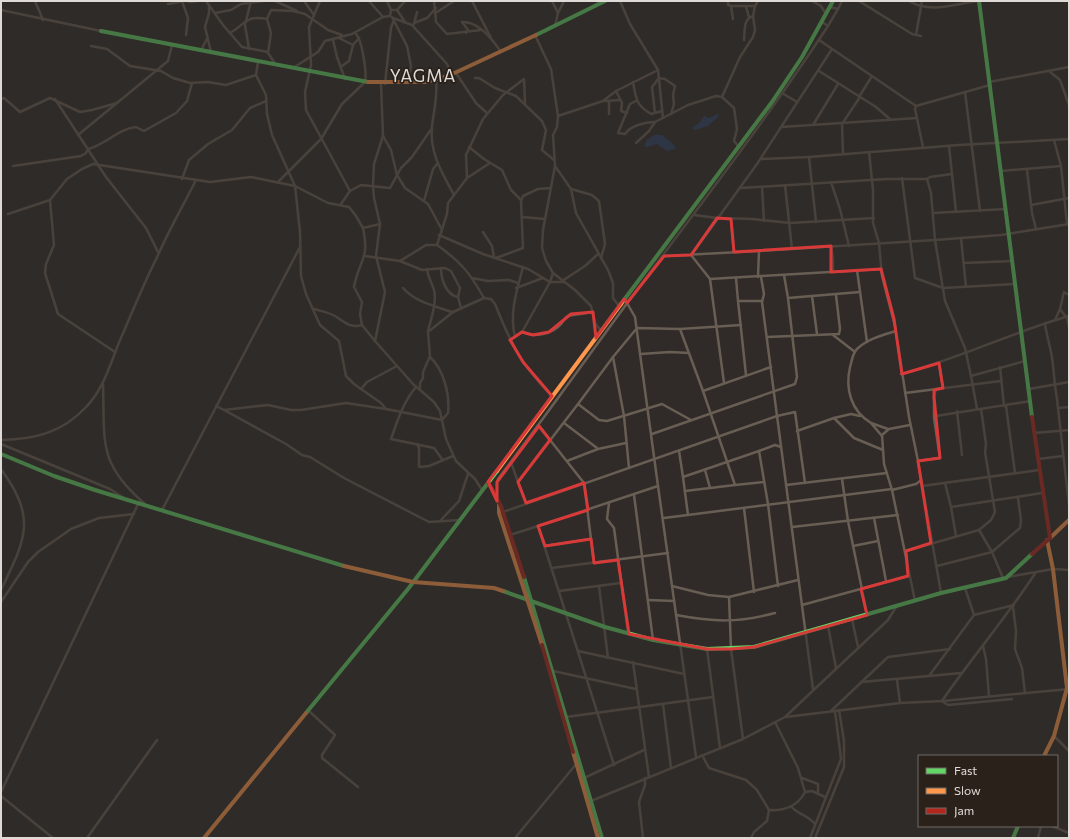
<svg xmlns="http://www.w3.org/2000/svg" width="1070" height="839" viewBox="0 0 1070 839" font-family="Commissioner,sans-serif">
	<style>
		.water { fill: #2d436b }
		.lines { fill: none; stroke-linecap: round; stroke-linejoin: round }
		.street { stroke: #695e54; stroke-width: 2.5 }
		.fast { stroke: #63d668; stroke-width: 4 }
		.slow { stroke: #ff974d; stroke-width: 4 }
		.jam { stroke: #b3261e; stroke-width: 4 }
		.marked { fill: none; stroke: #d73a39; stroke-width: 3; stroke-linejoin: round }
		.labels { text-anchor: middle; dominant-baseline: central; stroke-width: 3.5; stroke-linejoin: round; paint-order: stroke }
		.quarter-label { font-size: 17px; letter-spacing: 1px; fill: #e0dad6; stroke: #29211a }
	</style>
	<rect width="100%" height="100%" fill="#302b28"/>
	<g class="water">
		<path d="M718,114L719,116L708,126L695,130L692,128L700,122L704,116L709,118Z"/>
		<path d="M654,135H662L675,146V149L667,151L657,144L647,147L644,146L647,140Z"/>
	</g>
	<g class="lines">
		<g class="street">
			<path d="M35,1L43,20"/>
			<path d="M182,1L188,18L186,35"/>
			<path d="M186,1L190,2L198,1"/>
			<path d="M206,1L223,25L242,47L268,52"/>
			<path d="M275,1L297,11"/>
			<path d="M304,1L314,15"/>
			<path d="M320,1L309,27L311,65L305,92L306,110L350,191"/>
			<path d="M369,1L383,17"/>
			<path d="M387,1L391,10"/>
			<path d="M434,1L436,22L447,34L481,30"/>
			<path d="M472,1L491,38"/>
			<path d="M552,1L558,13L555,26"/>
			<path d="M620,1L630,24L658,70L663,118"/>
			<path d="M728,1V5L731,6L733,19"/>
			<path d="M812,1L821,6L826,14"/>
			<path d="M859,1L912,34L921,36"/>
			<path d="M909,1C930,14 955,4 978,1"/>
			<path d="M168,4L185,1"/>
			<path d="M209,6V13L205,27L211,52"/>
			<path d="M731,6H755L753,16C743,19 745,31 744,40"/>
			<path d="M755,6L758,1"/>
			<path d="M746,7L749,17"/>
			<path d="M830,7L838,9L842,1"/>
			<path d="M1,10L101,31"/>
			<path d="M397,10L405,1"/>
			<path d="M437,12L454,1"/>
			<path d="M215,13L231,10L241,4L263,1"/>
			<path d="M558,13L564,1"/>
			<path d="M390,16L391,10H397L405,22"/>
			<path d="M392,17L407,46L411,66L408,83"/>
			<path d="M393,18L412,25L447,64L449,69L448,76"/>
			<path d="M267,19L271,10L293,11L305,14L328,30L342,35"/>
			<path d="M462,22C478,21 493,40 501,52"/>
			<path d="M462,22L468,30L466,33"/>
			<path d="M822,22L828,26L838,9"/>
			<path d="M414,23L427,18L436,8"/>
			<path d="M414,24L417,12"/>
			<path d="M230,33C246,24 245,15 267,19L271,33L268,53L276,65"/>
			<path d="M535,35L551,69L558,116L557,127L553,135L555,166L543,230L542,248L546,261L553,273L575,290L591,306L595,323L601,331"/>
			<path d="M916,35L922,1"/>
			<path d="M339,38L353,45L359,38"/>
			<path d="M333,40L337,57L345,79"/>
			<path d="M819,40L916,106"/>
			<path d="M91,46L107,49L130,66L161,71L173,78L190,83L208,82L226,85L256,75"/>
			<path d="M249,49L245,25L251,1"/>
			<path d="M201,50L207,39"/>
			<path d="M258,62L256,75L266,95L267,114L272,135L295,186L328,203L349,207L356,216L363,228L380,224"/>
			<path d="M342,66L349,61L353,45"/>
			<path d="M293,68L318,52L325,41L352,34L383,17L390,16"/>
			<path d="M819,71L876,107L891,120"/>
			<path d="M1049,71L1060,80L1069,105"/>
			<path d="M456,73L476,103L487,113"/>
			<path d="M475,78H479L495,88L516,96L542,121L546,130L542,150L554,160"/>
			<path d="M436,80C438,95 434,110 432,126C429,152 442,173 454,195"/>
			<path d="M633,82C636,99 636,105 651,114L662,111"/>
			<path d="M989,82L1069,67"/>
			<path d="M381,84L383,136L374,164L373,186L374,198L380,224L376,256L385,292L375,341L413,384L434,402L440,411L446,439L456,461L475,479L482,490"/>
			<path d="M385,84L391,28L393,22"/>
			<path d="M616,91L622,103L621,111L627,113"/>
			<path d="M965,92L980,211"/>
			<path d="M782,93L797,102"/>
			<path d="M722,97L740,57L753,37L755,30L753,16"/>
			<path d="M859,97L872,76"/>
			<path d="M1,99L4,98L20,112L50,98L80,112L92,110L117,103"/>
			<path d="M55,99L106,177L146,228L158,252"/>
			<path d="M604,101L621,100"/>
			<path d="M636,101L630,104L618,133L625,134C630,126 645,122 655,122"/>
			<path d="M609,102V114"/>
			<path d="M655,113L652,87L659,78L665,79L675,86L673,95L674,104L671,114"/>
			<path d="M558,116L603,101L616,91L658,70"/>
			<path d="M813,125L838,84"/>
			<path d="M781,127L917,118"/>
			<path d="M78,135L168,61L172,45"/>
			<path d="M383,136L391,150L397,175L405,188L428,204L441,228"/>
			<path d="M1054,140L1061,166L1067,224"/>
			<path d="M636,143L649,131L655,122L688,105L716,96L722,97L734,108L737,129L734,141L738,146"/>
			<path d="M949,146L956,212"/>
			<path d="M469,147L484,159L502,170L511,190L521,200"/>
			<path d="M923,147L915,109L916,106L990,85"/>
			<path d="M869,152L873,190V223L879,243L882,276L895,326L909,417L918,461L941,593"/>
			<path d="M843,154L842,124L860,97"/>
			<path d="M761,159L809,157"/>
			<path d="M13,166L81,156L86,153L88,149C105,145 118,129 136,127L144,131L176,113L187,101L192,83"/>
			<path d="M555,166L571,189L592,195L599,201L605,244L601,258"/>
			<path d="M1027,170L1032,213L1036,229"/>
			<path d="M1001,171L1061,166"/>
			<path d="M467,178L466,155L483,119L503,95L524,79L525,103"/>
			<path d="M902,178L915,278L943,288L1015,284"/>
			<path d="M182,179L189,160L208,144L232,130L250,108L266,101"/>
			<path d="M278,182L321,139L342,104L365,82C367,73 362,38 355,33"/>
			<path d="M831,182L840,209L849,246"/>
			<path d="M785,185L792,249"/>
			<path d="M762,187L764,221"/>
			<path d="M741,188L887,179H927L930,177L952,174"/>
			<path d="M571,189L576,213L608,270L613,283V298L619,306"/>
			<path d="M50,200L54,245L46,264L45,273L58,314L115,352"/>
			<path d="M424,201L433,169L438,163"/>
			<path d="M341,204L350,191L361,185L390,188L401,168L412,157L432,128"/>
			<path d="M1031,205L1069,198"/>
			<path d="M933,213L1006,209"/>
			<path d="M8,214L50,200L67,179L82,169L93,164L210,182L251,177L295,186L300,232L301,276L306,294L320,325L339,341L346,376L354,384L381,403L386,409L442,420L448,413C450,395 444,370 430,357"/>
			<path d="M694,215L717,218L753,219L790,223L874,218"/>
			<path d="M522,217L545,219"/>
			<path d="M731,219L734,252"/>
			<path d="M816,222L809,157L959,145L1069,139"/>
			<path d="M363,228C370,259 359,260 354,287L362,302L360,314L362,325L375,341"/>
			<path d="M483,232L492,246L494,257"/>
			<path d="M439,235L483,254L528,269L550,282H564"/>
			<path d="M961,238L966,287"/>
			<path d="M831,246L833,259V272"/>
			<path d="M692,254L757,164L832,49"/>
			<path d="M691,255L710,279L881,269"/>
			<path d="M365,256L400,261L422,270L445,268L451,271L460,288L458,297L461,308"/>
			<path d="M664,256L759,251L935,240L931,193L927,179"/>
			<path d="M496,258L523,248L521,201L523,196L538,189L551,188"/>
			<path d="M400,261L426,245H437"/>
			<path d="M964,263L1012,261"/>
			<path d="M441,268C441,279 446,295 458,297"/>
			<path d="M427,269C428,277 432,283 434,290C437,303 431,319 428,331"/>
			<path d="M857,270L867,342"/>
			<path d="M784,275L788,298"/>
			<path d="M758,277L759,251"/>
			<path d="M761,277L764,294L762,302L813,689"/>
			<path d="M472,278L488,281L509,280L518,283"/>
			<path d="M736,278L738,301"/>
			<path d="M710,279L724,383"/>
			<path d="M562,281L585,266L598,254"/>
			<path d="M403,288C415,302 435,306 452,312"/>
			<path d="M516,288L543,278"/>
			<path d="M812,296L817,334"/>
			<path d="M484,298C470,273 461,262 437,245L447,214L448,203L467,178L490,163"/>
			<path d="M627,303L635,317L658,486"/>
			<path d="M314,309C320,311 327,312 333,315C343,320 349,329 362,325"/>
			<path d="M1060,309L1066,317"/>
			<path d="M1067,317L1069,327"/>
			<path d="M1055,320L1060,309L1064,292L1069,295"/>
			<path d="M1045,323C1046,333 1049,342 1051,352C1054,367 1054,383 1057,399L1069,505"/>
			<path d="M522,332C534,338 553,334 561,324C564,321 564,318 567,316L593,312"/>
			<path d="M833,335L855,352"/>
			<path d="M515,337C509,313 517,290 523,267"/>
			<path d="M767,337L839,334L840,329L836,295"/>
			<path d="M510,340L522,332L550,282L553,273"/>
			<path d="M641,354L670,352L689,353"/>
			<path d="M939,363L943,388"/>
			<path d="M1000,367L1004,406"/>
			<path d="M901,374C959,359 1012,332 1069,316"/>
			<path d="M746,375L738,301H762"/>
			<path d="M971,376L965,348L945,301L935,240L1001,235L1069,224"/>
			<path d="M103,384C105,440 97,463 144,503"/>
			<path d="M416,387C403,402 397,422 391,439L434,448L442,459"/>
			<path d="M361,389L367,382L397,366"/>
			<path d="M420,389V383L423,378V372L430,356L428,332L453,312L484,298L491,299L495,304C511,344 521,365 552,396"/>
			<path d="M1029,389L1069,382"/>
			<path d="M703,391L680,329L741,325"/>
			<path d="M905,393L1001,381"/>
			<path d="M578,404L613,357"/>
			<path d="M216,406L224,410L268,405L291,410H301L346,403L386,409"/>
			<path d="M1006,406L1015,473"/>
			<path d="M1058,408L1069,407"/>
			<path d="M977,409L971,376L1025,361"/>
			<path d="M224,410L286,444L302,455L310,457L344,478L429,522L460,520"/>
			<path d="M957,411L962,455"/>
			<path d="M934,417V397L936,389"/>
			<path d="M834,418L851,414L860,416"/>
			<path d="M564,423L597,448"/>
			<path d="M871,423C851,411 845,389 850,367C852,361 852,354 857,349C867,339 883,335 896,331"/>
			<path d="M910,425L889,429L882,435L884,464L892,490L915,601"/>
			<path d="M539,426L584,483L594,563"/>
			<path d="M797,431L834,418L854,438L883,450"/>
			<path d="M1034,433L1069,430"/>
			<path d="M652,434L795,384L797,377L788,298L860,292"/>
			<path d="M882,436L871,423L888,429"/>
			<path d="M1,440C35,439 62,433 86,407C106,387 112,356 124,331C135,305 146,279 159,253C170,228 184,204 196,180"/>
			<path d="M1,444L110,489L124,498"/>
			<path d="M417,444L419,448V466L420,467L429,466L453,456"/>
			<path d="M679,451L683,477"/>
			<path d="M1038,459L1063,456"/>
			<path d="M567,461L598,449L626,443"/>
			<path d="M918,461L940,458L934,418L936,416L1031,401"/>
			<path d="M511,462L518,482"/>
			<path d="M629,468L624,416L613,357L637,328L680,329"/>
			<path d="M1,469C37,519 26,538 1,590"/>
			<path d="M705,470L710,488"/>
			<path d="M842,479L848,521L867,614"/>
			<path d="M764,482L735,485L703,391L771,367"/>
			<path d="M945,483L951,507L1042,493"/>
			<path d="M786,485L887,473"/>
			<path d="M922,486L1039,470"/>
			<path d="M892,490L916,484L920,481"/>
			<path d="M685,491L735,485"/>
			<path d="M634,495L653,640"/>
			<path d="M497,498V483L498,479C548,413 596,345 645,279C707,196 771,113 828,26"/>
			<path d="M526,503L518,482L578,404L599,420L607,421L662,404L691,420"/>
			<path d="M609,503L607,519L614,528L628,633"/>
			<path d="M951,507L956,536"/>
			<path d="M744,508L754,592"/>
			<path d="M162,510L300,247"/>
			<path d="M503,512L777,416L795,412L805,483"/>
			<path d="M688,515L683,477L759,451"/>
			<path d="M664,518L892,489"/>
			<path d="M874,518L886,581"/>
			<path d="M440,521L459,501L468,474"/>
			<path d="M792,527L898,515"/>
			<path d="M510,535L538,526"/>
			<path d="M545,546L591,539"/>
			<path d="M853,546L878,541"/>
			<path d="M906,551L979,530"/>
			<path d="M937,566L992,552L979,530L991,520L995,512L985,452L986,444L981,409"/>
			<path d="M552,568L668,553"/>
			<path d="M1008,577L1053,569L1069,570"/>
			<path d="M1003,578L992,552L1020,528L1021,520L1018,498"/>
			<path d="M599,586L608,658"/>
			<path d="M672,586L708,595L729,597L731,649L743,739"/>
			<path d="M778,586L768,504L759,451L775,445L781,447"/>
			<path d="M965,588L974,615L1014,605"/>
			<path d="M559,591L621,583"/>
			<path d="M729,597L798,580"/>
			<path d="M648,600L674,601"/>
			<path d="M1,602L28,562L38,552L71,529L99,518L134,514"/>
			<path d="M802,605L908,576"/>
			<path d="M1013,607L1016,631L1015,649L1022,668L1025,693"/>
			<path d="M676,615C714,622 737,623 775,613"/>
			<path d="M852,619L858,647"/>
			<path d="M828,626L836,668"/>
			<path d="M983,646L986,659L989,696"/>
			<path d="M707,649L720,748"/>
			<path d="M578,651L684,674"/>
			<path d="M633,662L649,777"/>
			<path d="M553,671L636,689"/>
			<path d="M961,673L929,676L974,615"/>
			<path d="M897,680L900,703"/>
			<path d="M861,682L929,676"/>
			<path d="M942,701L948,705L1012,699"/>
			<path d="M943,701L1069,689"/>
			<path d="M663,704L671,768"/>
			<path d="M309,711L335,735L322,755V758L358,787"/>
			<path d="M831,711L888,657L950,649"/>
			<path d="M566,717L713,697"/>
			<path d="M786,717L900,703L942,701C972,657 1007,617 1036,572"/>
			<path d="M1054,736L1069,751"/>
			<path d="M702,755L709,768L746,780L757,790L769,810"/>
			<path d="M614,765L538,526L658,486L696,757"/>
			<path d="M584,778L644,750"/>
			<path d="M802,778L818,784V794"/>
			<path d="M1,792L139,502"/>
			<path d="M805,792L812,791L825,797"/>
			<path d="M1,796L53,838"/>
			<path d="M591,801L743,739L785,717L888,620L896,607"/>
			<path d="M791,806C795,813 808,815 815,824"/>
			<path d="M1052,826L1069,833"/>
			<path d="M87,838L157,740"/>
			<path d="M515,838L577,763"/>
			<path d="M643,838L639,802L645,785V778"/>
			<path d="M751,838L754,832L767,821L769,810C784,811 798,806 805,792L798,768L775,722"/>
			<path d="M810,838L841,759L835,711"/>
			<path d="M815,838L844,767V741L839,710"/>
			<path d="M1038,838L1041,826"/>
		</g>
		<g class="fast">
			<path d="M979,1L1032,417"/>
			<path d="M101,31L368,82"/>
			<path d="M536,35L605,1"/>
			<path d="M621,304L772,102L802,57L833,1"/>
			<path d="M1,454L54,476L95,490L344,566"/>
			<path d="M524,577L602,838"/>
			<path d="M503,591L605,627L653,640L707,649L754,647L941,593L1006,578L1032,554"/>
			<path d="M306,713L408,589L497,471"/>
			<path d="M1013,838L1018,826"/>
		</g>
		<g class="slow">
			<path d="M368,82H426L448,76L536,35"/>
			<path d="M497,471L621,304"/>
			<path d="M499,504V513L542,645"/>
			<path d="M1050,538L1069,520"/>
			<path d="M344,566L413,582L494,588L503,591"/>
			<path d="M573,752L598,838"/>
			<path d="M1044,756L1054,736L1067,688L1053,569L1047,540"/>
			<path d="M204,838L306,713"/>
		</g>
		<g class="jam">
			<path d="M1032,417L1050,538L1032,554"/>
			<path d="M488,482L501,506L524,577"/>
			<path d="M542,645L573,752"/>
		</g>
	</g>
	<path d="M0 0H1070V839H0ZM717,218L731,219L734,252L831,246V272L881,269L894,319L902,374L939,363L943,388L934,390V397L940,458L918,461L931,543L906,551L908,576L861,589L867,615L754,647L731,649H707L629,634L618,560L594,563L591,539L545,546L538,526L588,510L584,483L526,503L518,482L550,440L539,426L497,482V501L488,482L552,396L523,362L510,340L522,332L533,335L549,332L571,314L593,312L596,338L624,299L627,303L664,256L691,255Z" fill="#302b28" fill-opacity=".55" fill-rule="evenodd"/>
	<path class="marked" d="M717,218L731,219L734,252L831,246V272L881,269L894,319L902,374L939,363L943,388L934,390V397L940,458L918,461L931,543L906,551L908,576L861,589L867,615L754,647L731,649H707L629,634L618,560L594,563L591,539L545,546L538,526L588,510L584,483L526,503L518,482L550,440L539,426L497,482V501L488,482L552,396L523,362L510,340L522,332L533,335L549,332L571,314L593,312L596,338L624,299L627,303L664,256L691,255Z"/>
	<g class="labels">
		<g class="quarter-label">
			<text x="423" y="75">YAGMA</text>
		</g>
	</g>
	<rect width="1070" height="839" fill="none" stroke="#e0dad6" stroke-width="4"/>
	<rect x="918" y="755" width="140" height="72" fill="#29211a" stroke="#726b65"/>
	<rect x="926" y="768" width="20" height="6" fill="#63d668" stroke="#726b65"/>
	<text x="954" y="775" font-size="12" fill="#e0dad6">Fast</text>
	<rect x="926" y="788" width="20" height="6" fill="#ff974d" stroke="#726b65"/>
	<text x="954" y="795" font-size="12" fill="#e0dad6">Slow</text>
	<rect x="926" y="808" width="20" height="6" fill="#b3261e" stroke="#726b65"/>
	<text x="954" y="815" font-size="12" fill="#e0dad6">Jam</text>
</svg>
